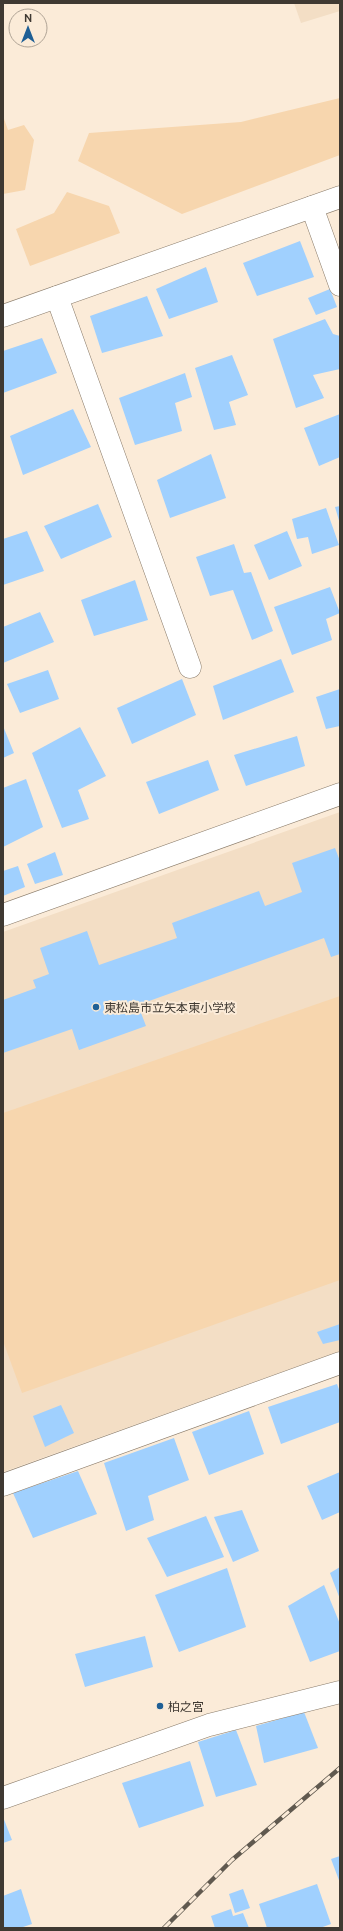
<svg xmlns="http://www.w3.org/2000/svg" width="343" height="1931" viewBox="0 0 343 1931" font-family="Ubuntu,'Noto Sans JP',sans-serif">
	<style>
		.built { fill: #f3dec5 }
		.green { fill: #f7d6ae }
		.building { fill: #a0d0fe }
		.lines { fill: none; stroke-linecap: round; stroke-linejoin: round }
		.minor-casing { stroke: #8a7c6b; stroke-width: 23 }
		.minor { stroke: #fff; stroke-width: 22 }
		.rail-casing { stroke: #60594f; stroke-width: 4.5 }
		.rail { stroke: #fbebd8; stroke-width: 3; stroke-dasharray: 9; stroke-linecap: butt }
		.poi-dot { fill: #1f5f95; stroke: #fbebd8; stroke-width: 1.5 }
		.labels { text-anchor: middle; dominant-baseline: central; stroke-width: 4; stroke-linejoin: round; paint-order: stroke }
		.poi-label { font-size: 12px; fill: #3f3932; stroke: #fbebd8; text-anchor: start }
	</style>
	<rect width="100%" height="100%" fill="#fbebd8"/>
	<g class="built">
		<path d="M294,3H340V11L301,23Z"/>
		<path d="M340,812V1351L3,1472V932Z"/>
	</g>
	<g class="green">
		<path d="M340,98V155L182,214L78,161L89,133L241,122Z"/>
		<path d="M3,116L8,130L24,125L34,140L25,190L3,194Z"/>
		<path d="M67,192L109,206L120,233L30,266L16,229L54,213Z"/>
		<path d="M340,996V1280L22,1393L3,1341V1113Z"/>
	</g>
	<g class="building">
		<path d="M300,241L314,277L257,296L243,263Z"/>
		<path d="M206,267L218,302L169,319L156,289Z"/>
		<path d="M330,289L337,307L316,315L308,298Z"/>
		<path d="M147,296L163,336L102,353L90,316Z"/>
		<path d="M325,319L333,334L340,336V369L313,375L324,398L296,408L273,339Z"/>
		<path d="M42,338L57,373L3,393V351Z"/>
		<path d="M232,355L248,395L229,402L236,425L214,430L195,368Z"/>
		<path d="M185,373L192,397L175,403L182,431L135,445L119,398Z"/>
		<path d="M73,409L91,447L23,475L10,436Z"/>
		<path d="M340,414V457L319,466L304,428Z"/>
		<path d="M211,454L226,498L170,518L157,480Z"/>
		<path d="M98,504L112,537L61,559L44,526Z"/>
		<path d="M340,506V524L335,507Z"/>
		<path d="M326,508L339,545L312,554L308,537L297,539L292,519Z"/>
		<path d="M27,531L44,571L3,585V539Z"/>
		<path d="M287,531L302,566L269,580L254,545Z"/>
		<path d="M234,544L244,573L251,572L273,631L252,640L233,590L210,596L196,557Z"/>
		<path d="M135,580L148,620L94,636L81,600Z"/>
		<path d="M330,587L340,613L326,619L332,640L292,655L274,607Z"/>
		<path d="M40,612L54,642L3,663V627Z"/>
		<path d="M281,659L294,692L223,720L213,686Z"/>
		<path d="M48,670L59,699L20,713L7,684Z"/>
		<path d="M182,679L196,715L132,744L117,708Z"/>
		<path d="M340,689V726L326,729L316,697Z"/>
		<path d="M3,726L14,753L3,758Z"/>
		<path d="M80,727L106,776L78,790L89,819L62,828L32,753Z"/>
		<path d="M297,736L305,766L246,786L234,755Z"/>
		<path d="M208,760L219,790L159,814L146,782Z"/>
		<path d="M26,779L43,827L3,847V788Z"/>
		<path d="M335,848L340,861V954L331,957L324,938L138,1005L146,1026L79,1050L72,1029L3,1053V1000L36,988L33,980L49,974L40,948L87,931L99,965L177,938L172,923L259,891L265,906L302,892L292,863Z"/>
		<path d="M55,852L63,875L35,884L27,864Z"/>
		<path d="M18,866L25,887L3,896V871Z"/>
		<path d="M340,1324V1340L323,1344L317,1332Z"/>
		<path d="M337,1384L340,1392V1422L281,1444L268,1407Z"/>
		<path d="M61,1405L74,1433L45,1447L33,1416Z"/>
		<path d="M249,1411L264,1454L209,1475L192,1432Z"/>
		<path d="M174,1438L189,1480L148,1496L154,1520L126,1531L104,1463Z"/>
		<path d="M78,1471L97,1514L33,1538L13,1493Z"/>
		<path d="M340,1472V1512L322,1520L307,1486Z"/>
		<path d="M242,1510L259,1551L233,1562L214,1517Z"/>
		<path d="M206,1516L224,1557L167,1577L147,1538Z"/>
		<path d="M340,1567V1599L330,1573Z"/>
		<path d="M227,1568L246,1627L179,1652L155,1595Z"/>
		<path d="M324,1585L340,1624V1651L310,1662L288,1606Z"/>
		<path d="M145,1636L153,1667L85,1687L75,1654Z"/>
		<path d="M304,1712L318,1748L264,1763L256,1726Z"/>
		<path d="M236,1730L257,1785L216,1797L198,1742Z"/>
		<path d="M190,1761L204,1806L139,1828L122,1783Z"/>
		<path d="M3,1817L12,1840L3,1843Z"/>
		<path d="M340,1856V1883L331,1859Z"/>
		<path d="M317,1884L331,1924L320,1928H267L259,1904Z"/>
		<path d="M21,1889L32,1924L20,1928H3V1896Z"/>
		<path d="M243,1889L250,1908L235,1913L229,1894Z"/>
		<path d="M231,1909L233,1916L243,1913L249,1928H215L211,1916Z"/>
	</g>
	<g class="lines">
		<defs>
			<g id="minor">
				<path d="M312,207L340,285"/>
				<path d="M57,297L190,667"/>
				<path d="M3,316L340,197"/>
				<path d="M3,915L340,794"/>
				<path d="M3,1485L340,1363"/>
				<path d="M3,1798L209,1725L340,1692"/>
			</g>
		</defs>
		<use href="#minor" class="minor-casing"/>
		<use href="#minor" class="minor"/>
		<defs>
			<path id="rail" d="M164,1928L232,1860L340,1768"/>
		</defs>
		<use href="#rail" class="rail-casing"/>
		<use href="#rail" class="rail"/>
	</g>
	<g class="poi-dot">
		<circle cx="96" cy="1007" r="4"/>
		<circle cx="160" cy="1706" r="4"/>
	</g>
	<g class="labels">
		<g class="poi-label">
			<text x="104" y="1007">東松島市立矢本東小学校</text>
			<text x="168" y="1706">柏之宮</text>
		</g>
	</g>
	<rect width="343" height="1931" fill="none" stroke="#3f3932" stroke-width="8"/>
	<g transform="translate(28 28)"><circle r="19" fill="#fbebd8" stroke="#b0a496"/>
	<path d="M0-3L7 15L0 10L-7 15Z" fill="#1f5f95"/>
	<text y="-6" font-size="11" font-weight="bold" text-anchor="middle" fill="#3f3932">N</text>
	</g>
</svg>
